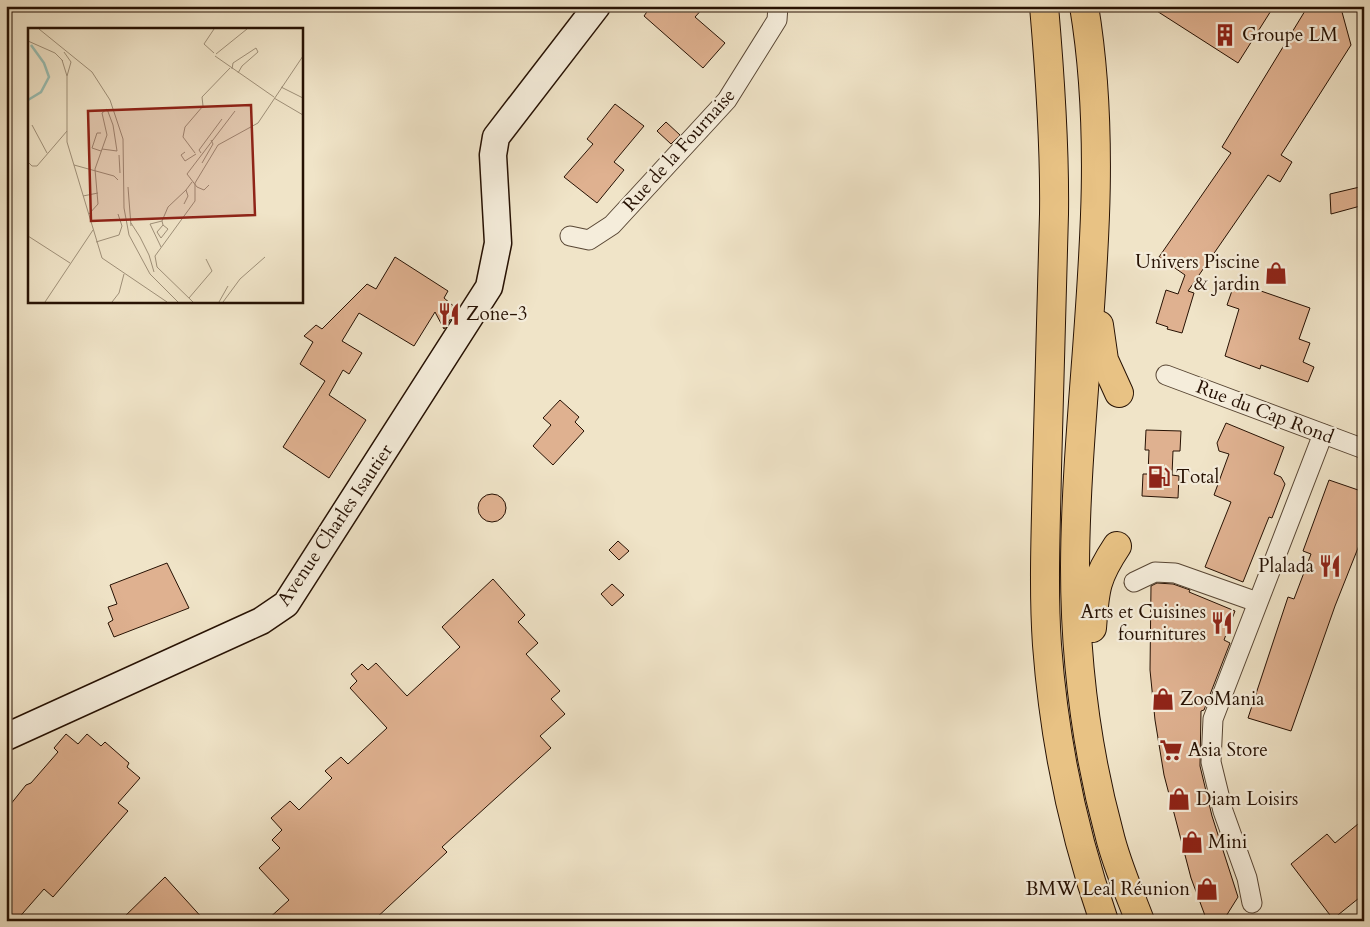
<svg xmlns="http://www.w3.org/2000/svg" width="1370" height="927" viewBox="0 0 1370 927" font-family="Cardo,serif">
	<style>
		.building { fill: #dfb190; stroke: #261103 }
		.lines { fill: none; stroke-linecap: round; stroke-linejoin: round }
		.street-casing { stroke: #584634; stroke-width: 21 }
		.secondary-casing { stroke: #261103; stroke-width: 29 }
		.highway-casing { stroke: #261103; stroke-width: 30 }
		.street { stroke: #f5eddb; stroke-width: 19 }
		.secondary { stroke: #f5eddb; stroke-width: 26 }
		.highway { stroke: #e8c284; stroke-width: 28 }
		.labels { text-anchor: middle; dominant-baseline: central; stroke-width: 4.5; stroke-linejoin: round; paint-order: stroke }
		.poi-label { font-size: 19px; fill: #261103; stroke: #f5eddb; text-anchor: start }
		.street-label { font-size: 19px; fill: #261103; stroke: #f5eddb }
		.inset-river { fill: none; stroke: #9abfb4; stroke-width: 2.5 }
		.inset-road { fill: none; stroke: #9f9079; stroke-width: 1 }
		.view { fill: #8f2418; fill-opacity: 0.15; stroke: #8f2418; stroke-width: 2.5 }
		.inset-edge { fill: none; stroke: #261103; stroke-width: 2.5 }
	</style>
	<rect width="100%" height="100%" fill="#f0e4c8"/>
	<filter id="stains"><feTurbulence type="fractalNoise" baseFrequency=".004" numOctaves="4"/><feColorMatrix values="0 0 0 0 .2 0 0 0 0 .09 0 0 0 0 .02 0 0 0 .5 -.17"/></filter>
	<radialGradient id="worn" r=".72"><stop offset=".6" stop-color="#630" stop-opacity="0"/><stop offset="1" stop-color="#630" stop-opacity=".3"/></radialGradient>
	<g class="building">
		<path d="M651,6H705L695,17L725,43L703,68L644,16Z"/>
		<path d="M1149,6H1274L1238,63Z"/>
		<path d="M1308,6H1333L1342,12L1351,45L1281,155L1292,162L1280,182L1268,175L1188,291L1194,293L1182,333L1167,329L1168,327L1156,323L1166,290L1178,294L1185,275L1159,257L1231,153L1222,147Z"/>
		<path d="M615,104L644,126L614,162L624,170L597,203L564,177L593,144L587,139Z"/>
		<path d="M666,122L680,135L671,144L657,131Z"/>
		<path d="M1364,186V205L1331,214L1330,194Z"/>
		<path d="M395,257L448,291L444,298L457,309L444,329L435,312L414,346L359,313L342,341L362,353L349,374L343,370L329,395L366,420L329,478L283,447L325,381L300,364L313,342L304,336L316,325L322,329L367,284L376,289Z"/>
		<path d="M1235,282L1310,308L1299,339L1310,343L1303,362L1314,367L1308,382L1261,365L1260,369L1225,356L1239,309L1227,305Z"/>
		<path d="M560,400L579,417L575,422L584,431L553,465L533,446L551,425L543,418Z"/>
		<path d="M1226,423L1284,447L1274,474L1281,477L1285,484L1272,518L1269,517L1243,582L1205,567L1231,502L1214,495L1229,454L1219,451L1217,443Z"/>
		<path d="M1146,430L1181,431L1180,451H1173L1172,475L1179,476L1178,498L1142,496L1143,474H1148L1149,450H1145Z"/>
		<path d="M1329,480L1364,492V544L1360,543L1335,606L1291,731L1248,718L1288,597L1294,599L1311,554L1303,551Z"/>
		<circle cx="492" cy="508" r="14"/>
		<path d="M618,541L629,551L619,560L609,550Z"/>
		<path d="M167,563L189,608L114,637L108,623L113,620L108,607L117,604L110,585Z"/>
		<path d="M493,579L525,615L518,622L538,643L526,654L560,691L551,699L565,714L540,736L551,748L442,847L447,852L373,921H266L289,900L259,868L280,848L272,840L282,830L271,818L290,801L299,810L332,778L325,771L341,757L348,764L387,728L350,688L357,681L351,674L362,664L368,670L376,663L407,696L460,647L442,627Z"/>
		<path d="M1157,583L1173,584L1190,590L1189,592L1235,611L1224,640L1230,643L1204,710L1201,711L1200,766L1212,816L1238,897L1223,921H1207L1191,878L1164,775L1155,720L1150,670L1151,586Z"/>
		<path d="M612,584L624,595L612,606L601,594Z"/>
		<path d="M66,734L78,744L87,734L101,746L105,742L129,763L127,767L140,778L118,803L128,811L53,897L44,889L16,921H6V810L26,785L31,783L58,752L54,748Z"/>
		<path d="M1364,819V894L1333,919L1291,864L1327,834L1335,843Z"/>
		<path d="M165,877L205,921H120Z"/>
	</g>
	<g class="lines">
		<defs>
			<g id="street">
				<path d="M570,236L589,240L612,225L727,100L777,20L778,6"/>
				<path d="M1166,375L1364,449"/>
				<path d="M1134,582L1155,572L1175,573L1257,602"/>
				<path d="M1252,903L1247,878L1223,811L1211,762L1213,719L1323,434"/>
			</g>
			<path id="secondary" d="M6,737L261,621L286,604L489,287L498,243L493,155L496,137L597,6"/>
			<g id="highway">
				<path d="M1044,6C1050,75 1055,145 1054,214C1052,299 1049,384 1047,469C1046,527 1043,587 1047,645C1054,738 1073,832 1104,921"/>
				<path d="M1084,6C1115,192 1076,381 1075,567C1075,655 1086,748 1109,833C1116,863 1129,892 1140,921"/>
				<path d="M1099,325L1104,360L1119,393"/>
				<path d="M1092,628C1095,590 1095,579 1117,546"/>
			</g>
		</defs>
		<use href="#street" class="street-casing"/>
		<use href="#secondary" class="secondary-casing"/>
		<use href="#highway" class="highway-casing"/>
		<use href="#street" class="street"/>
		<use href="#secondary" class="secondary"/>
		<use href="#highway" class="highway"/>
	</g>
	<defs>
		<symbol id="building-bare" viewBox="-9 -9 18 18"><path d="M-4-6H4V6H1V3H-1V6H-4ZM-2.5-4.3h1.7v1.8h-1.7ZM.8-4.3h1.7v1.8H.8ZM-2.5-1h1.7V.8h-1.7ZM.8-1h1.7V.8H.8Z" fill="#8f2418" stroke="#f5eddb" stroke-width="2.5" paint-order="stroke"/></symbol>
		<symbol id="shop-bare" viewBox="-9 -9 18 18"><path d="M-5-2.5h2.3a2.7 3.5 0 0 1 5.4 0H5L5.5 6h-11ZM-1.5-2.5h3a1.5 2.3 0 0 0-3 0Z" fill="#8f2418" stroke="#f5eddb" stroke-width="2.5" paint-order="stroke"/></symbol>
		<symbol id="restaurant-bare" viewBox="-9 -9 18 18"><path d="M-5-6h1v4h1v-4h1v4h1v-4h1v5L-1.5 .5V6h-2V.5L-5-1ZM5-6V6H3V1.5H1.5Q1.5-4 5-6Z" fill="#8f2418" stroke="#f5eddb" stroke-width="2.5" paint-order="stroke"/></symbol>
		<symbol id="fuel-bare" viewBox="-9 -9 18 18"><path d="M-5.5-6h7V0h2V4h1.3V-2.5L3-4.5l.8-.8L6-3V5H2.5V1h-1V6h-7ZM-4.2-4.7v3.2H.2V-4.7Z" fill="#8f2418" stroke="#f5eddb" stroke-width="2.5" paint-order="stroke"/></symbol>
		<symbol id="supermarket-bare" viewBox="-9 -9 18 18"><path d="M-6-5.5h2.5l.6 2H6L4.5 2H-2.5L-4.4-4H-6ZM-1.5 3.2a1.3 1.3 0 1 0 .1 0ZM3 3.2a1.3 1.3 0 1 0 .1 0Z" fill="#8f2418" stroke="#f5eddb" stroke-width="2.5" paint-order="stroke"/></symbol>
	</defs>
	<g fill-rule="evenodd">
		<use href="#building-bare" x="1209" y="19" width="32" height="32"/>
		<use href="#shop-bare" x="1260" y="257" width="32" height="32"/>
		<use href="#restaurant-bare" x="433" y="298" width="32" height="32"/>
		<use href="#fuel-bare" x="1143" y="461" width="32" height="32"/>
		<use href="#restaurant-bare" x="1314" y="550" width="32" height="32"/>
		<use href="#restaurant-bare" x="1206" y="607" width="32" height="32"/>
		<use href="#shop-bare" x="1147" y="683" width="32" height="32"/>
		<use href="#supermarket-bare" x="1155" y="734" width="32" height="32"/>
		<use href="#shop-bare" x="1163" y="783" width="32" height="32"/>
		<use href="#shop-bare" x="1176" y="826" width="32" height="32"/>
		<use href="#shop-bare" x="1191" y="873" width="32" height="32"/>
	</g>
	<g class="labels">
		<g class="poi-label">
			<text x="1242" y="35">Groupe LM</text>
			<text x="1260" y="262" text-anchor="end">Univers Piscine<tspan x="1260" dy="22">&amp; jardin</tspan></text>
			<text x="466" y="314">Zone-3</text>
			<text x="1176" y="477">Total</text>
			<text x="1314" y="566" text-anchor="end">Plalada</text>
			<text x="1206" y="612" text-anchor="end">Arts et Cuisines<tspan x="1206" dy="22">fournitures</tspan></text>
			<text x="1180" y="699">ZooMania</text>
			<text x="1188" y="750">Asia Store</text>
			<text x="1196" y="799">Diam Loisirs</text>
			<text x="1208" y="842">Mini</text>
			<text x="1190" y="889" text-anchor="end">BMW Leal Réunion</text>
		</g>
		<g class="street-label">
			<text transform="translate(679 150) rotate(-48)">Rue de la Fournaise</text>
			<text transform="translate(1265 412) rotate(21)">Rue du Cap Rond</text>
			<text transform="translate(335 525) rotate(-56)">Avenue Charles Isautier</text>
		</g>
	</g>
	<g transform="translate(28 28)">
		<rect width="275" height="275" fill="#f0e4c8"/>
		<path class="inset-river" d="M0,72L13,64L21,49L16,35L3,17"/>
		<path class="inset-road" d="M11,1L64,44L82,72L95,111L96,180L101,207L122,246L150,274M0,13L27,25L35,33M36,24L43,34L39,48M186,25L176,16L186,1M188,26L219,1M187,28L246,69M34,32L39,48V114L74,230L139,274M204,41L205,35L228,20L230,24L214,38L210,45M253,59L275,70M246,70L275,87M4,97L19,125M73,105H69L64,120L73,123M157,124L153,127L157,133L168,126M167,125L155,109L157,99L175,78L174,69L202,40M173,125L171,122L194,91M91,127L92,145M0,134L4,138H9L39,103M174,135L185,116L183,112M46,137L86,148L90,152M181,157L176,162L169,159L159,146L207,83M100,159L103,198M55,168L70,165M156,176L160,168L158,162L164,154M61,186L70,176L67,141L79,107L74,85L79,81L85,97L89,123L74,121M134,193L135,197L129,204L133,210L140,201L135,197M103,195L112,209M0,208L42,235M112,209L121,227M68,214L91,207L94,198L90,186M133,219L122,196L134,193L140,179L158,162M121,227L126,244M161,270L184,243L178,231M17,274L65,202M84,274L91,265L96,246M165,274L129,239L127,228L167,173V155L190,117L230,95L275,28M191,274L200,258M195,274L212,251L237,229"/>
		<path class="view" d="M223,77L227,187L63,193L60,83Z"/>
		<rect width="275" height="275" class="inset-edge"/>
	</g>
	<rect width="1370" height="927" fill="none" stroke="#f0e4c8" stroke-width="25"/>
	<rect x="8" y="8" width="1355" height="912" fill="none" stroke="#261103" stroke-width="2.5"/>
	<rect x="12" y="12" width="1345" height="902" fill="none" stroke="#261103"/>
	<rect width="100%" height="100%" filter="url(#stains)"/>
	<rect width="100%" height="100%" fill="url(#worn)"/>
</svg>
